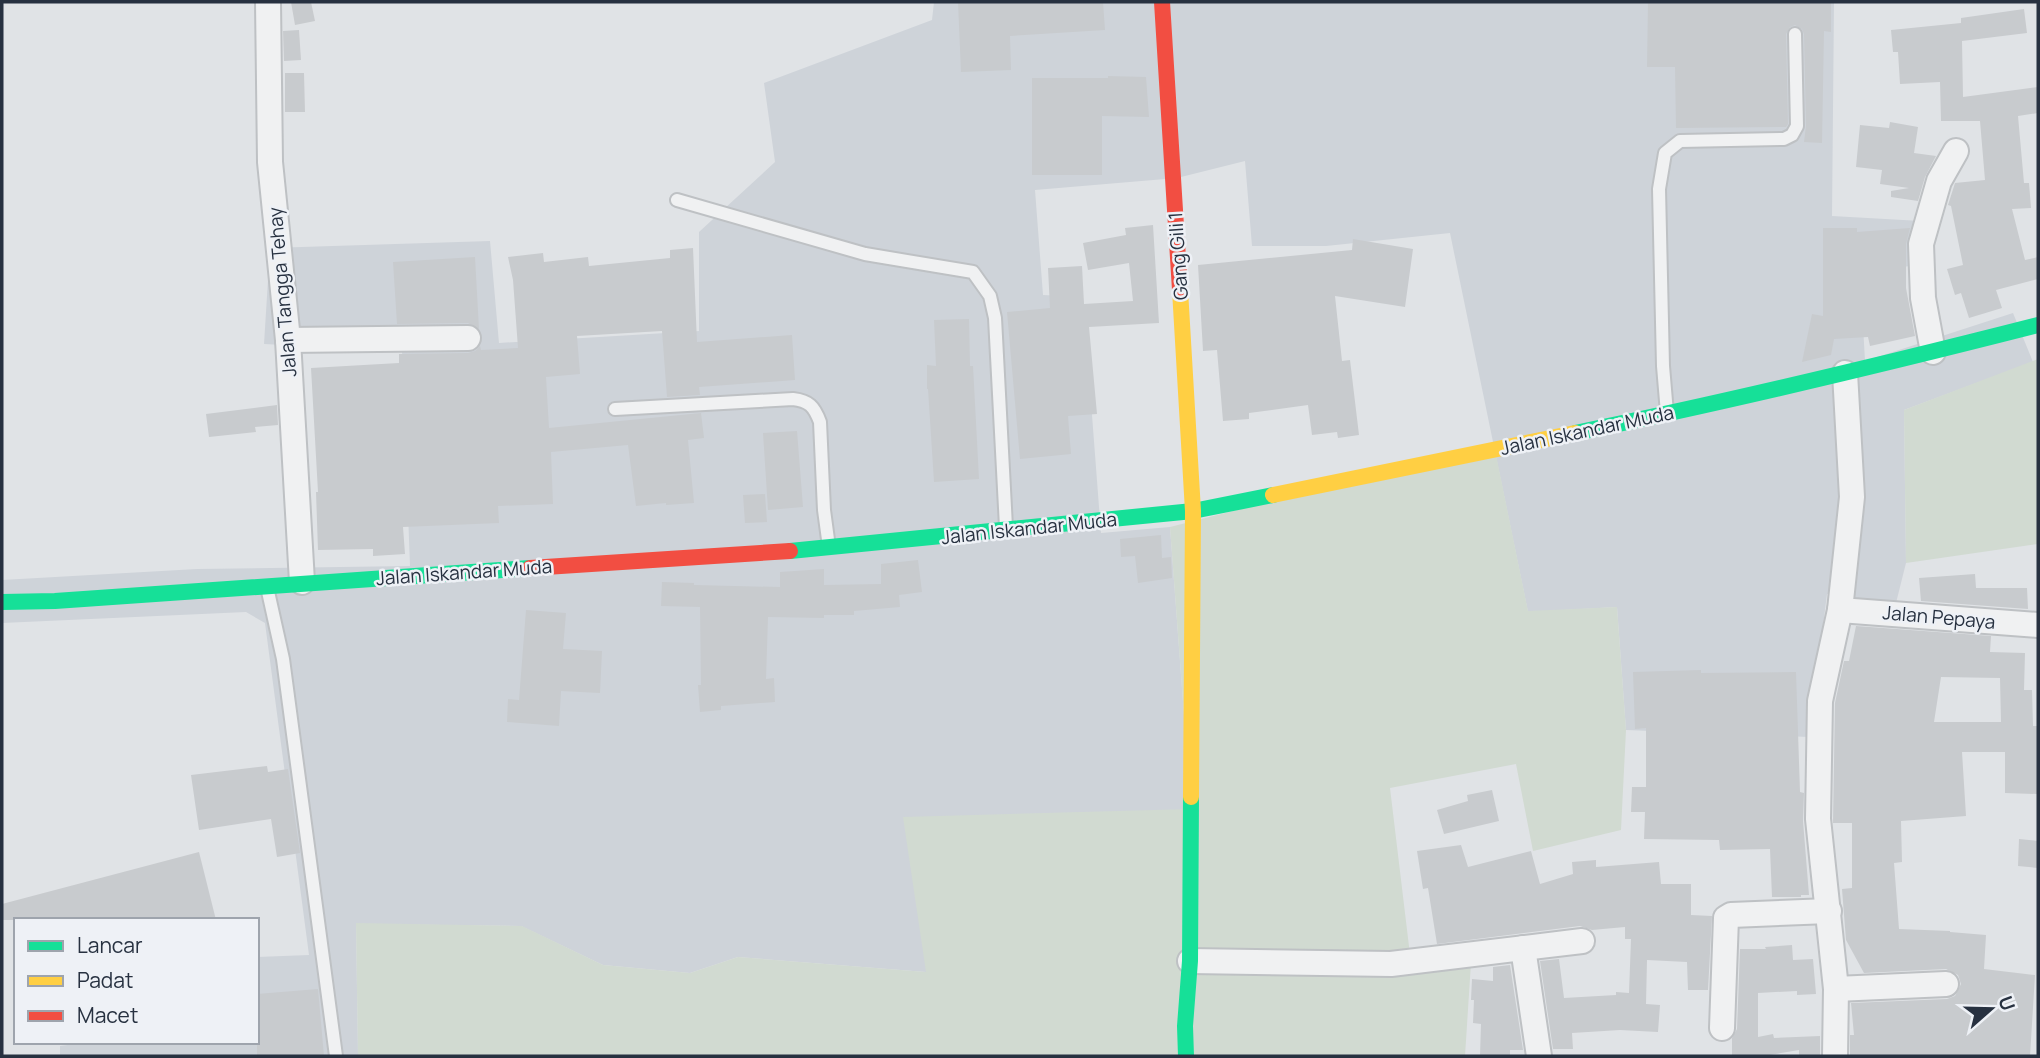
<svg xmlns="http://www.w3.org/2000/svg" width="2040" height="1058" viewBox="0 0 2040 1058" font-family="Manrope,sans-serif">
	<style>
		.built { fill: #ced3d9 }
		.green { fill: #d1dad1 }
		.building { fill: #c8cbce; fill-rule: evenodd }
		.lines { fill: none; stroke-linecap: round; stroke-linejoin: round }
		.lane-casing { stroke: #bec1c4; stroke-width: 16 }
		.street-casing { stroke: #bec1c4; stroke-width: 28 }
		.lane { stroke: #f0f1f2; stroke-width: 12 }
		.street { stroke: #f0f1f2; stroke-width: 24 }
		.fast { stroke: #16e098; stroke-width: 16 }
		.slow { stroke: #ffcf43; stroke-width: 16 }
		.jam { stroke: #f24e42; stroke-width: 16 }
		.labels { text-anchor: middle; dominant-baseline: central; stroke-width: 5; stroke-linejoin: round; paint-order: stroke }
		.street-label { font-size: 19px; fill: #273140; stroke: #eef1f6 }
	</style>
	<rect width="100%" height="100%" fill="#e0e3e6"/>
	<path class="built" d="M934,2H1834L1832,216L1921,221L1927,264L1860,272L1865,361L2013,313L2033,362L1904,410L1906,563L1896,603L1827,594L1809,737L1626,730L1617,607L1528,612L1450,233L1326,246H1252L1245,161L1177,178L1035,190L1043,295L1083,297L1101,533L1170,527L1191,809L926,972L738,957L690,973L603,965L521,926L356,924L358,1056H60V1046L90,1042H257V957L309,955L265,623L246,612L2,623V580L197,569L410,566L402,351L264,344L270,248L490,241L499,343L699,331V232L775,162L764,83L932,20Z"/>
	<g class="green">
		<path d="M2038,359V544L1906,563L1904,410Z"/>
		<path d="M1494,445L1528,611L1617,607L1626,730L1621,830L1533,851L1516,764L1390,788L1411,963H1471L1465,1056H358L356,923L522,926L603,965L690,973L738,957L926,972L903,817L1191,809L1170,527Z"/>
	</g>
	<g class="building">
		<path d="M291,2H311L315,21L295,25Z"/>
		<path d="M958,2H1103L1105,30L1010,36L1011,70L961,72Z"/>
		<path d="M1648,2H1831V32L1824,31L1822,143L1804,142L1806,126L1804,34L1802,29L1795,25L1790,27L1786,34L1788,124L1786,127L1676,128L1675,67H1647Z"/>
		<path d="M2024,9L2027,33L1962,41L1963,97L2038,87V113L2018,116L2024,183H2029L2031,208L2012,209L2025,260L2038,257V279L1996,290L2002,308L1969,318L1961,293L1955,295L1947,269L1963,265L1951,206L1948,205L1955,183L1985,180L1980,121H1941L1940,82L1900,84L1898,52H1893L1891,30L1961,23V18Z"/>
		<path d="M299,30L301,60L284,61L283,31Z"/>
		<path d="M285,73H304L305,112H285Z"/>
		<path d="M1108,76L1146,77L1149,117L1102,116V175H1032V78H1108Z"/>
		<path d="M1890,122L1918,127L1914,153L1936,156L1925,177L1918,201L1891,197V191L1909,188L1880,184L1882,170L1856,167L1860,125L1889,128Z"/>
		<path d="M1153,225L1159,323L1089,327L1097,414L1068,416L1071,454L1020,459L1007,312L1050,308L1048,268L1082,266L1084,304L1133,301L1129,263L1088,270L1083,243L1126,235L1125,228Z"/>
		<path d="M1823,228H1857V232L1910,228L1906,244V288L1915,336L1870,346L1868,337L1834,339L1831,355L1802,362L1812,314L1823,316Z"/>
		<path d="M1353,239L1413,249L1405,307L1335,296L1342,361L1350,360L1359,435L1338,438L1337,432L1312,435L1308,405L1249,413V419L1223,421L1217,350L1203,351L1198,265L1352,250Z"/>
		<path d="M693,248L697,342L792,335L795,380L699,387L700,395L667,397L662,331L577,336L580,374L546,377L549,428L701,413L704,438L688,440L694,503L666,505V503L636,506L628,445L551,452L553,504L498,506L499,523L403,527L405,554L373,556V549L318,550L316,492H318L311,368L399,363V354L468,353L475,351L480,346L481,350L518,348L513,280L508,257L543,253L544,262L588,257L589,266L670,258V250Z"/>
		<path d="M475,257L479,329L468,323L397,324L393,262Z"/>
		<path d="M969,319L970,366H973L979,479L934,482L928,389H927V365L936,366L934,320Z"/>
		<path d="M277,405L278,425L255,427L256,432L209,437L206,414Z"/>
		<path d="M797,431L803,507L768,510L763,433Z"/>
		<path d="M765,494L767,522L745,523L743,495Z"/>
		<path d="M1161,535L1162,558L1171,557L1172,578L1138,583L1135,556L1121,557L1120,539Z"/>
		<path d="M918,560L922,592L899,595L900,607L854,611V615H824V618L768,617L766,679L774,678L775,702L721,706V710L700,712L698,685H701L700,607L661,606L662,582L694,583V585L780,587V572L824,569V585L881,584V564Z"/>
		<path d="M1975,574L1976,588H2027L2028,609L1921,601L1919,578Z"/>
		<path d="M526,610L566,613L563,649L602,651L600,693L561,691L559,726L507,722L508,699L519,700Z"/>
		<path d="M1856,626L1991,636L1990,652L2025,653L2024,690H2032L2033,726H2038V794L2005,793V752H1962L1966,816L1901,821L1902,862L1894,863L1899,929L1950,931V932L1986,935L1984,969L2035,975L2030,1056H1850V1035H1854L1851,1003L1947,999L1955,996L1961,984L1958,975L1946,969L1864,973L1846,940L1842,889L1852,888V823H1833L1835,703L1844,661H1849ZM1941,677L2000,678L2001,722H1934Z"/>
		<path d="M1701,670V673L1796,672L1800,792L1804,793L1803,821L1809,895H1801V897H1772L1770,849L1720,850L1719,840L1644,839L1645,812H1631L1632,787H1646V728L1635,729L1633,672Z"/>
		<path d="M267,766L268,772L288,769L300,853L277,857L271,819L199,830L191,775Z"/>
		<path d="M1492,790L1499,821L1444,834L1437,810L1468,801L1467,795Z"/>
		<path d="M2019,839L2038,841V868L2018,866Z"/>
		<path d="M1461,845L1468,867L1531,851L1540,884L1573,874L1572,862L1596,860V867L1659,862L1661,884H1691V915L1712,916L1708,990H1688L1687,962L1647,960L1646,1004L1660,1005L1658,1032L1620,1030L1572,1033L1573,1049H1553L1540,961L1559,959L1564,998L1616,995V992L1629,993L1631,939H1625V927L1592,930L1580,926L1437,944L1428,888L1423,889L1417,851Z"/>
		<path d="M199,852L216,920H2V904Z"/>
		<path d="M1792,945L1793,960L1813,959L1816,994L1797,995V991L1758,993V1037L1773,1034L1774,1038L1820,1036V1056H1799V1050L1764,1056H1732V1038L1737,1029L1740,949H1766L1765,947Z"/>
		<path d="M1510,965L1523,1050H1510V1056H1480L1481,1024L1473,1023L1474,1000H1471L1472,979L1493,981V967Z"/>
		<path d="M318,989L324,1056H257V994Z"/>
	</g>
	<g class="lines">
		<defs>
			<g id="lane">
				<path d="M677,200L865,254L973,272L990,296L995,318L1006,527"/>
				<path d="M615,409L793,399C809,401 814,406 820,422L824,510L829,547"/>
				<path d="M1667,413L1663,366L1659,189L1665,153L1680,141L1784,139L1792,135L1797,126L1795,34"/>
				<path d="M267,587L283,659L336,1056"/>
			</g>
			<g id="street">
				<path d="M268,2L270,162L288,340L302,582"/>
				<path d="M288,340L468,338"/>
				<path d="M1933,352L1923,298L1921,244L1939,181L1956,151"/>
				<path d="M1840,610L2038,625"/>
				<path d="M1523,948L1539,1056"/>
				<path d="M1190,961L1391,964L1582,941"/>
				<path d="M1836,989L1946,984"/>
				<path d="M1722,1028L1726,918L1731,915L1829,911"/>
				<path d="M1835,1056L1836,989L1818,819L1820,701L1840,610L1852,497L1845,373"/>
			</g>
		</defs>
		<use href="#lane" class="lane-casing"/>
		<use href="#street" class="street-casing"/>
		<use href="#lane" class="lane"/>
		<use href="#street" class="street"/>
		<g class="fast">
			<path d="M1575,433C1731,401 1885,364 2038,325"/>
			<path d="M790,551L1193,511L1273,495"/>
			<path d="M2,602L55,601L530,568"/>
			<path d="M1186,1056L1185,1026L1190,961L1191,797"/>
		</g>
		<g class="slow">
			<path d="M1180,290L1193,511L1191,797"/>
			<path d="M1273,495L1575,433"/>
		</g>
		<g class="jam">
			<path d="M1162,2L1180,290"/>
			<path d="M530,568L790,551"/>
		</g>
	</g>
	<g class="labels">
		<g class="street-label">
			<text transform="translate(1178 256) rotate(-94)">Gang Gili 1</text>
			<text transform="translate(282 292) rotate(-95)">Jalan Tangga Tehay</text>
			<text transform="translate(1587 430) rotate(-12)">Jalan Iskandar Muda</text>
			<text transform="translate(1029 528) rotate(-6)">Jalan Iskandar Muda</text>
			<text transform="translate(464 572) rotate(-4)">Jalan Iskandar Muda</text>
			<text transform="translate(1939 617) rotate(5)">Jalan Pepaya</text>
		</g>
	</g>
	<rect width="2040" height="1058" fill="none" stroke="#273140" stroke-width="7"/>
	<rect x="14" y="918" width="245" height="126" fill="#eef1f6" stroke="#9ea4ad" stroke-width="2"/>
	<rect x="28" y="941" width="35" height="10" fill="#16e098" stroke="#9ea4ad" stroke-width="2"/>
	<text x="77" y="953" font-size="21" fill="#273140">Lancar</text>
	<rect x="28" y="976" width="35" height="10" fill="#ffcf43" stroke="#9ea4ad" stroke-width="2"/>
	<text x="77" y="988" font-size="21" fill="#273140">Padat</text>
	<rect x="28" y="1011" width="35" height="10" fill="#f24e42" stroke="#9ea4ad" stroke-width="2"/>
	<text x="77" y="1023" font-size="21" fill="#273140">Macet</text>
	<g transform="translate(1991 1009) rotate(70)" stroke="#eef1f6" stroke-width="5" paint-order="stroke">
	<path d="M0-5L12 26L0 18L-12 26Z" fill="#273140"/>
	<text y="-10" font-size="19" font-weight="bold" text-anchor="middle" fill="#273140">U</text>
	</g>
</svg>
